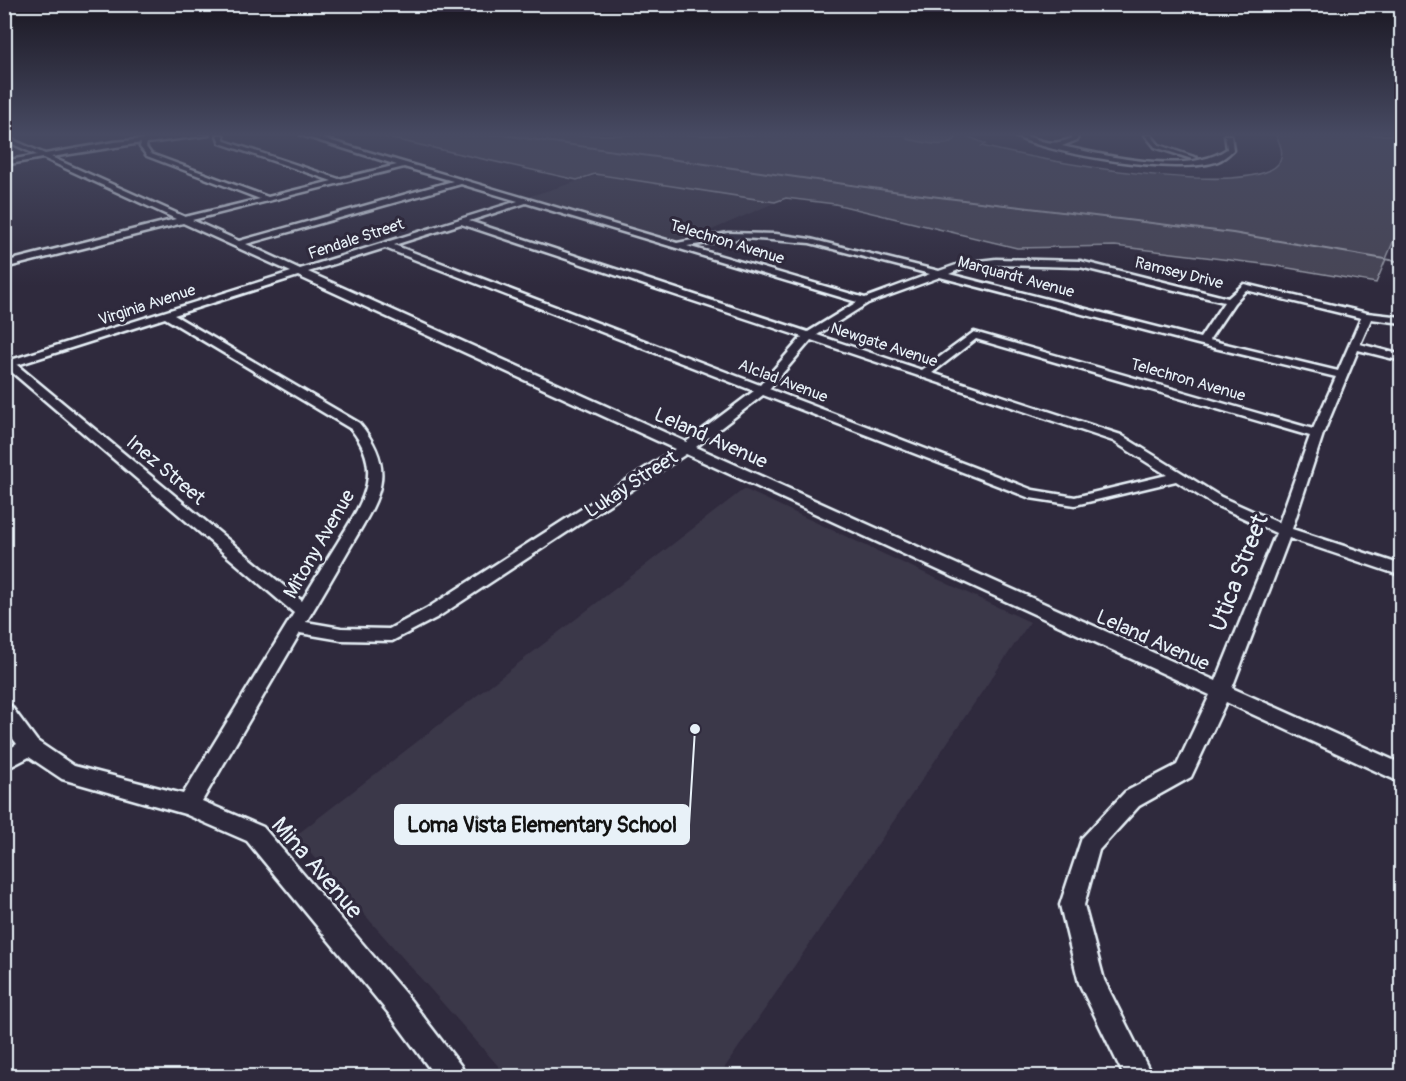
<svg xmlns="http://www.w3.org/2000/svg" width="1406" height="1081" viewBox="0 0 1406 1081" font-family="Pangolin,sans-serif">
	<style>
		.built { fill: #3b3749 }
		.green { fill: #464455; stroke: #979aa6; stroke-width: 1.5 }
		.water { fill: #696978; stroke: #9c9fab; stroke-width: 1.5 }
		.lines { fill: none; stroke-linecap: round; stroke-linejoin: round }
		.stream { stroke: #9c9fab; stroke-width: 2 }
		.minor-casing { stroke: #e8f1f8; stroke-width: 5 }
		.minor { fill: #2f2a3d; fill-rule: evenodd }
		.labels { text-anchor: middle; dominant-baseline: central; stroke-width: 6; stroke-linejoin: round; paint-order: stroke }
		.far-street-label { font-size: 16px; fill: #e8f1f8; stroke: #2f2a3d }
		.street-label { font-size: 20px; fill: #e8f1f8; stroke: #2f2a3d }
		.near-street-label { font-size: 24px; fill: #e8f1f8; stroke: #2f2a3d }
		.leader { fill: none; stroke: #e8f1f8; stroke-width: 2 }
		.callout-dot { fill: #e8f1f8; stroke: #2f2a3d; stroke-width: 2 }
		.callout { fill: #e8f1f8; stroke: #e8f1f8; stroke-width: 2 }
		.callout-label { font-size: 21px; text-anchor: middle; font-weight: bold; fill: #111 }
	</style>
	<rect width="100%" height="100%" fill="#2f2a3d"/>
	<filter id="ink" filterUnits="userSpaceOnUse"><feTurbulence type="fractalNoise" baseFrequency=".0167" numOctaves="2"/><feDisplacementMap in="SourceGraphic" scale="12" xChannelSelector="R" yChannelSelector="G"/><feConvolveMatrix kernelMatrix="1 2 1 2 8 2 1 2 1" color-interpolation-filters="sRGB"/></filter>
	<g filter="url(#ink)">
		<g class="built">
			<path d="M598,175L774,203L705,233L677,240L527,197Z"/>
			<path d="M744,489L1030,622L719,1076H507L295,836Z"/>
		</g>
		<path class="green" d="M375,135H965L986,144L982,146C1023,157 1260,203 1280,161C1284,152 1280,144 1276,135H1401V223L1376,283L1271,265L1115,246L1017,248L835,204L786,198L775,202L595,174L577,180Z"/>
		<path class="water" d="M908,135H951L956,138C947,150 924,142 911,140L907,139Z"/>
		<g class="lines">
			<path class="stream" d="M503,135L914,194L1233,233L1402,262"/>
			<defs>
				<g id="minor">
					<path d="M187,135H209L147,143L146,147L151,154L268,197L332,181L220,143L217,135H223L225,141L339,179L397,165L301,135H311L677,243L728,233L776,234L810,239L939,271L962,263L996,259L1080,261L1228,298L1244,284L1367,313L1402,317V323L1371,319L1360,344L1402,355V361L1358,350L1323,434L1292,529L1402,565V576L1289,538L1232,688L1402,764V783L1226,702L1191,777L1139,806L1099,850L1084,905L1104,980L1152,1076H1124L1079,983L1060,905L1082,838L1125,792L1177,765L1210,695L686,454L438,617L392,641L341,640L300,633L202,801L263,827L408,997L461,1066L465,1076H435L390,1015L247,841L185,814L62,779L29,757L4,770V752L17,744L4,727V704L11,706L37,741L74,766L183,794L294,613L7,368L4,369V357L11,360L291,272L183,223L4,268V262L176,219L43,158L4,165V161L37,155L4,140V136L45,154L114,142ZM141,143L140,147L147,156L260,199L185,217L51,157ZM404,167L453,181L239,241L192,220ZM461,184L518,201L300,269L246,244ZM526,203L857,302L808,332L469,221ZM461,224L802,337L760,385L394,245ZM744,238L810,243L930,274L865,298L687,246ZM385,248L754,391L686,442L308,272ZM996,265L1080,267L1224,302L1200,338L949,274L963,268ZM298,276L675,449L426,609L389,629L341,628L306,622C321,598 335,573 349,549C376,502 401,473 359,423L174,315ZM940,277L1198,344L1336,377L1313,429L974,332L922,370L817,335L868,303ZM1246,290L1361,318L1338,371L1209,340L1234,303ZM165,318L351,429C385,471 362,503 338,542C326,561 314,581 302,601L17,365ZM976,339L1310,436L1279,523L1221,497L1121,435L932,373ZM811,340L1113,441L1167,475L1075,497L1033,490L769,389ZM763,395L1030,498L1075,505L1176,481L1211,503L1276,533L1216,681L696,447Z"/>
					<path d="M1013,135C1040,135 1043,150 1072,138V135H1078L1077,140L1062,146C1107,156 1187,176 1227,149L1225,135H1231L1233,150C1229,154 1223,159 1218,161C1181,176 1048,154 1013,135Z"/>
					<path d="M1145,135H1151L1159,145L1197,158L1192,159L1155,147Z"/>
				</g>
			</defs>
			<use href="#minor" class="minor-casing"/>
			<use href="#minor" class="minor"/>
		</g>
	</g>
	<linearGradient id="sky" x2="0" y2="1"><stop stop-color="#1a1722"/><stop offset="0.47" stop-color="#474a62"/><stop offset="1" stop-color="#474a62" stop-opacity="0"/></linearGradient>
	<rect width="1406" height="286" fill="url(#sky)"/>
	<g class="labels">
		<g class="far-street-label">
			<text transform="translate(356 239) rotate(-18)">Fendale Street</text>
			<text transform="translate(727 242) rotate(17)">Telechron Avenue</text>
			<text transform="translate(1179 273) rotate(14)">Ramsey Drive</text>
			<text transform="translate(1016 277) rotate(15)">Marquardt Avenue</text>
			<text transform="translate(147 305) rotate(-18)">Virginia Avenue</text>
			<text transform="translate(884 345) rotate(18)">Newgate Avenue</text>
			<text transform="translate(1188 380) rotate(16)">Telechron Avenue</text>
			<text transform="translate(783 381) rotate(21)">Alclad Avenue</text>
		</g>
		<g class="street-label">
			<text transform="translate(711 438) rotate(24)">Leland Avenue</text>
			<text transform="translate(166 470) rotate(40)">Inez Street</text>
			<text transform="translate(631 484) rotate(-33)">Lukay Street</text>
			<text transform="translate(319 544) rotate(-60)">Mitony Avenue</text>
			<text transform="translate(1153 640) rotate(24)">Leland Avenue</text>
		</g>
		<g class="near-street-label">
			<text transform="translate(1239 573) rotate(-69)">Utica Street</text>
			<text transform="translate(317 868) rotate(49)">Mina Avenue</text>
		</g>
	</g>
	<path class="leader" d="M695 729L689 825"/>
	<circle class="callout-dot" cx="695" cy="729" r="6"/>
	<rect class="callout" x="395" y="805" width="294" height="39" rx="6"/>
	<g class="callout-label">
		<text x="542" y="832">Loma Vista Elementary School</text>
	</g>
	<rect width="1406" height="1081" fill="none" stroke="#2f2a3d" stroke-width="24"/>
	<rect x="12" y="12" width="1382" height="1057" fill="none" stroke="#e8f1f8" stroke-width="2" filter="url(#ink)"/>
</svg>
